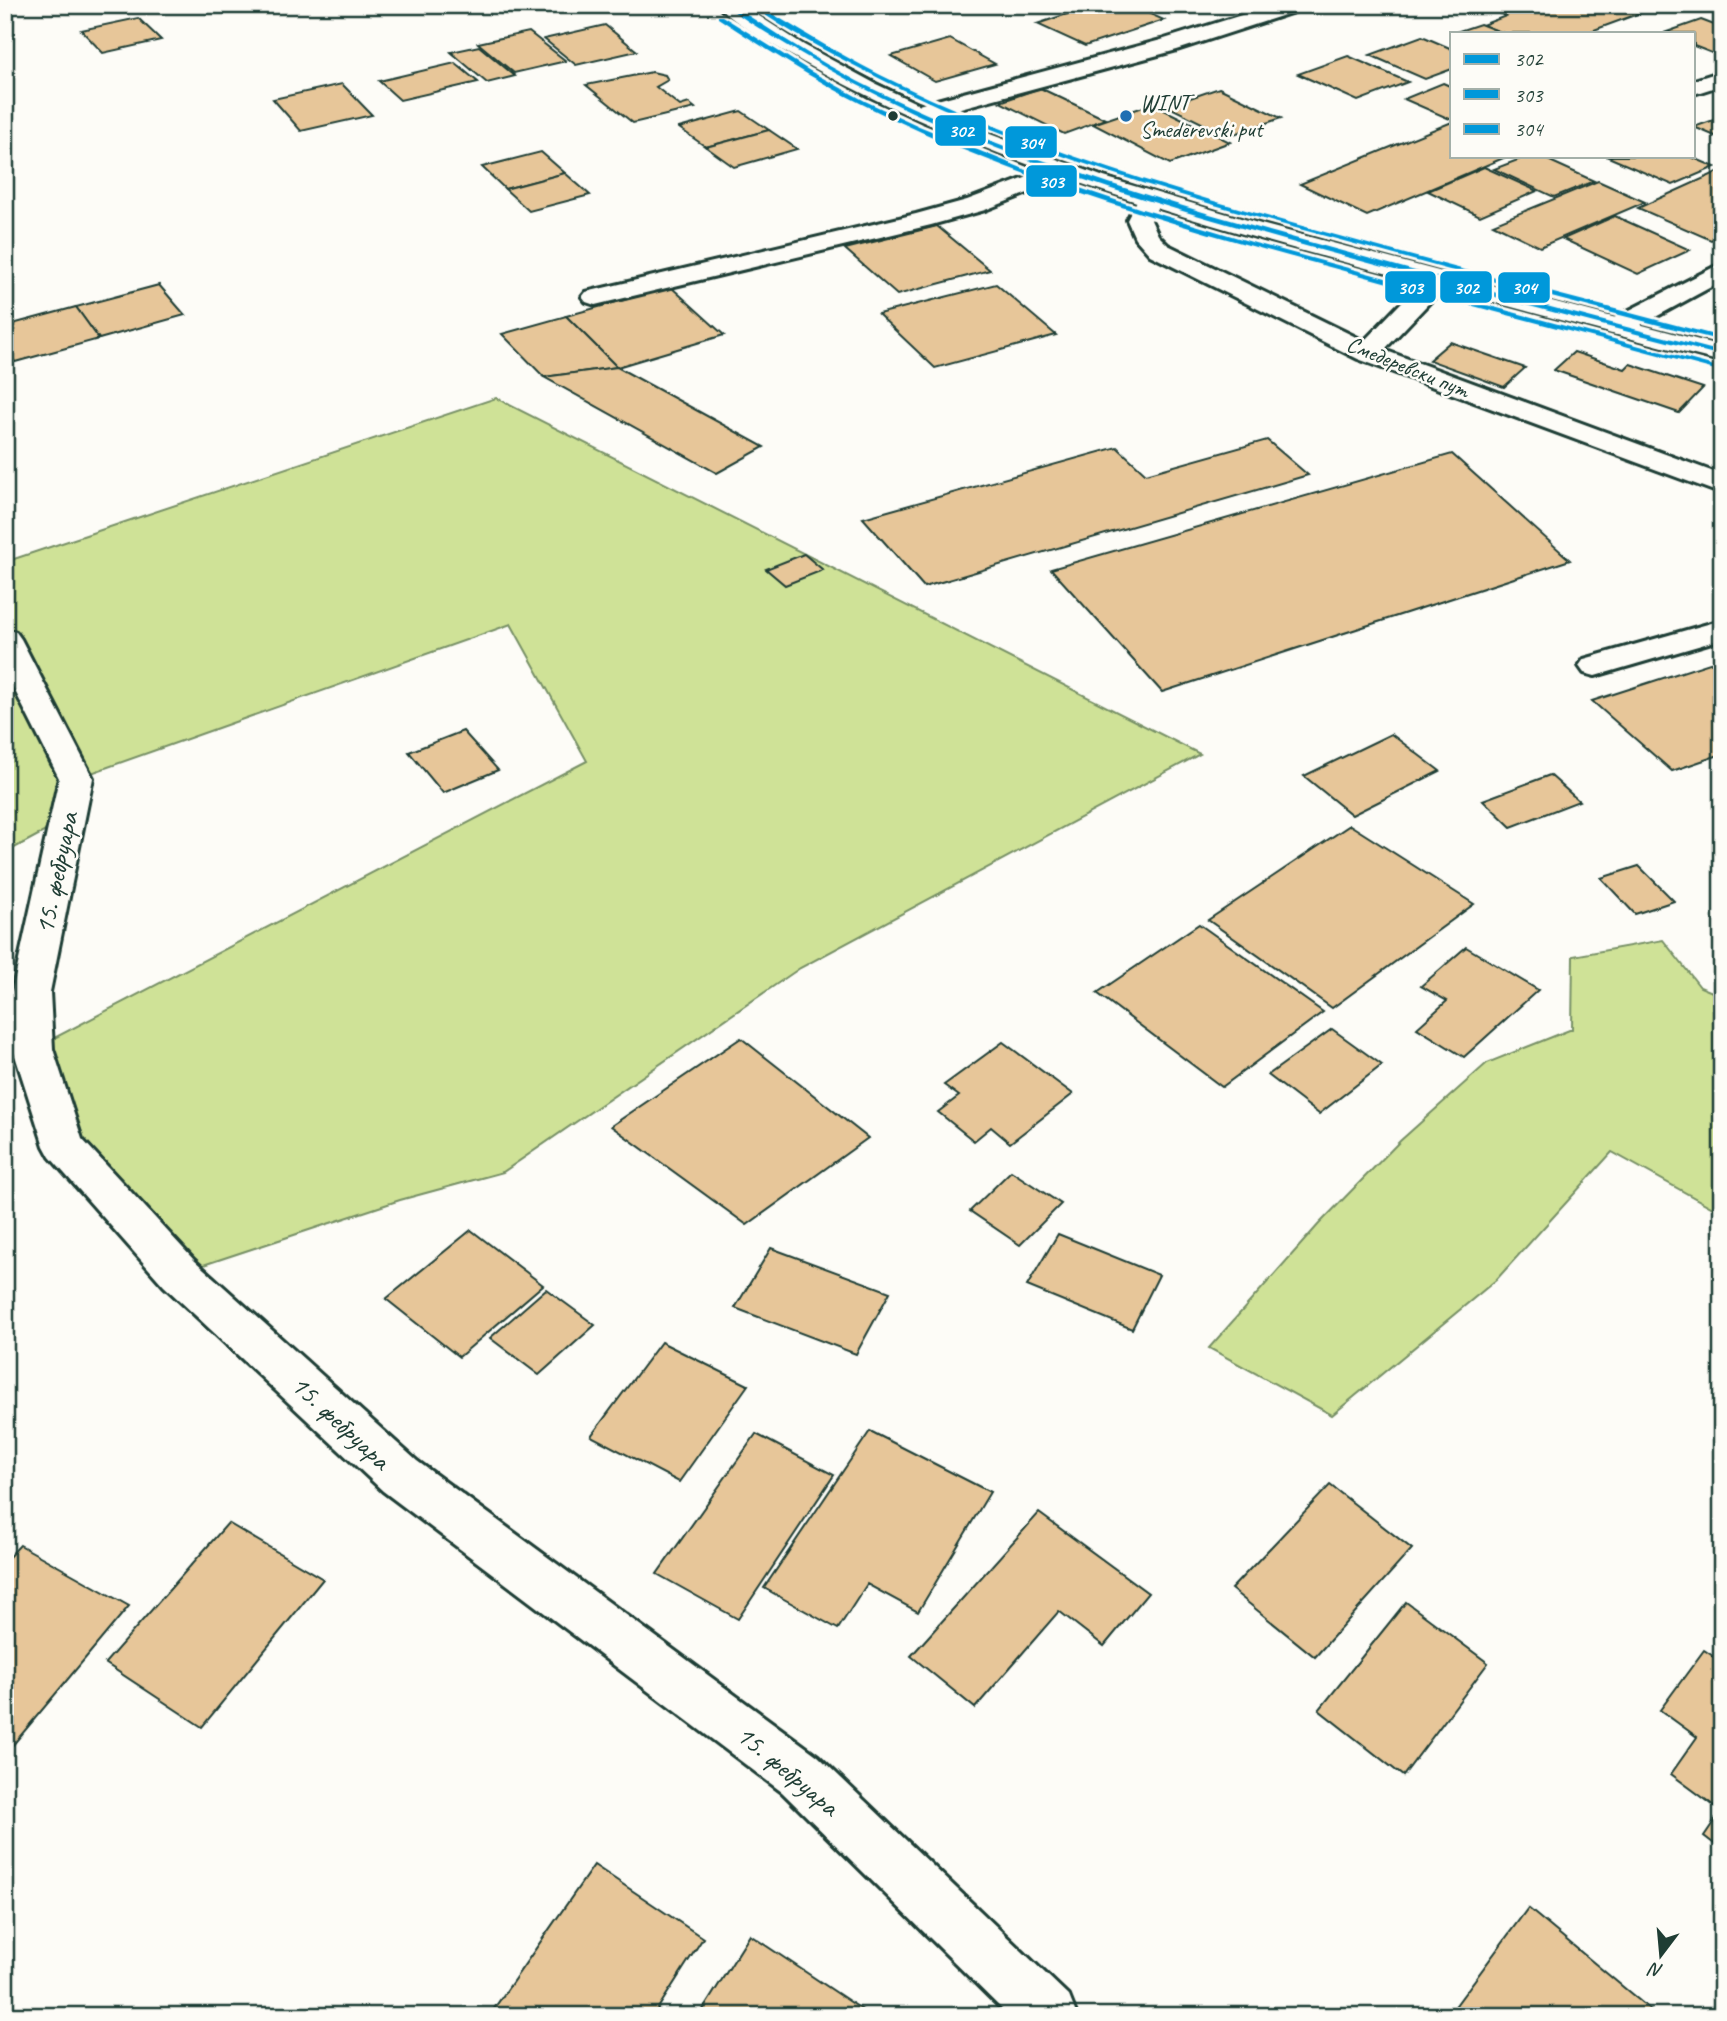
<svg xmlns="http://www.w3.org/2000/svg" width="1727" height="2021" viewBox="0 0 1727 2021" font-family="Caveat,sans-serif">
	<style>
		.green { fill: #cfe297; stroke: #779066; stroke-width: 2 }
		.building { fill: #e7c699; stroke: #1f3d34; stroke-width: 2 }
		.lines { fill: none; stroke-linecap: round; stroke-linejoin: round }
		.service-casing { stroke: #1f3d34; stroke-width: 6 }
		.minor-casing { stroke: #1f3d34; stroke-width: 6 }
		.secondary-casing { stroke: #1f3d34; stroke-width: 6 }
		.service { fill: #fdfcf7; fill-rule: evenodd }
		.minor { fill: #fdfcf7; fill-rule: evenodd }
		.secondary { fill: #fdfcf7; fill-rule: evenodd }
		.bus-1-casing { stroke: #fdfcf7; stroke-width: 6 }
		.bus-2-casing { stroke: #fdfcf7; stroke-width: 6 }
		.bus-3-casing { stroke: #fdfcf7; stroke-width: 6 }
		.bus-1 { fill: #0098da; fill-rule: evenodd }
		.bus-2 { fill: #0098da; fill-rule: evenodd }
		.bus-3 { fill: #0098da; fill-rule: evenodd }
		.bus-dot { fill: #1f3d34; stroke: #fdfcf7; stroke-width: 2.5 }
		.poi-dot { fill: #1f6fb2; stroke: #fdfcf7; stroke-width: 2.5 }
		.labels { text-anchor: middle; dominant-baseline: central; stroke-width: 5; stroke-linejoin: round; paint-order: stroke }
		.far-poi-label { font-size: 23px; fill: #1f3d34; stroke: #fdfcf7; text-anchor: start }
		.far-street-label { font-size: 23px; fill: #1f3d34; stroke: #fdfcf7 }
		.street-label { font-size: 28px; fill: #1f3d34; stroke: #fdfcf7 }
		.line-badge { stroke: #fdfcf7; stroke-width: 2.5 }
		.badge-label { font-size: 19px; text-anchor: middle; font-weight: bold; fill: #fff }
	</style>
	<rect width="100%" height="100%" fill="#fdfcf7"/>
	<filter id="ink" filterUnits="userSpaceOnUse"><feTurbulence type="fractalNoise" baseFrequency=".0143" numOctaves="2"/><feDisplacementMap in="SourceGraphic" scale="14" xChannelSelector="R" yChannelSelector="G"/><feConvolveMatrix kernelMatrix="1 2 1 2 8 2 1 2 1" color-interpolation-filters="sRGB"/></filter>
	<g filter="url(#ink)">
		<g class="green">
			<path d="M496,398L1200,754L800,968L503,1172L400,1200L179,1273L64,1146L33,1049L587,761L511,624L77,778L66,820L5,853V562Z"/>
			<path d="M1663,940L1700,987L1722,996V1213L1612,1152L1496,1280L1332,1415L1209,1348L1319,1224L1400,1141L1487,1063L1572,1029L1573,956Z"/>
		</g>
		<g class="building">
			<path d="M1094,5H1130L1164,20L1085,46L1037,24Z"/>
			<path d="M1479,5L1535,7L1662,5L1586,33H1503L1482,25L1506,16Z"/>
			<path d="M138,18L161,40L103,53L81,30Z"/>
			<path d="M1701,20L1722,28V57L1694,46V33H1664Z"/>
			<path d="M1480,24L1503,33H1453Z"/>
			<path d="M605,25L637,51L576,65L544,39Z"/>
			<path d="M529,32L566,61L514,73L478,43Z"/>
			<path d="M1422,36L1452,49V69L1425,79L1370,55Z"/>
			<path d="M950,39L995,64L935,81L891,56Z"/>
			<path d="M479,46L515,76L487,83L451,52Z"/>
			<path d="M1348,56L1408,82L1358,101L1298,74Z"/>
			<path d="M455,63L478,82L400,100L379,81Z"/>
			<path d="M652,72L665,75L668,80L656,87L680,106L689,103L695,108L633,123L586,85Z"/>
			<path d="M1443,83L1452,87V120L1404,99Z"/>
			<path d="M342,84L372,115L301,131L273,99Z"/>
			<path d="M1040,88L1105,119L1064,134L1000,102Z"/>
			<path d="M1219,88L1281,118L1228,136L1167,106Z"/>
			<path d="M1152,104L1230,142L1170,164L1093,124Z"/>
			<path d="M741,111L769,130L706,147L679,128Z"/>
			<path d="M1722,117V139L1694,127Z"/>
			<path d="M1452,122V156H1508L1367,216L1300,184Z"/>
			<path d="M769,130L797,149L734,167L706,147Z"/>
			<path d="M541,152L565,173L505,189L482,167Z"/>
			<path d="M1528,156H1539L1594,181L1554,197L1494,169Z"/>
			<path d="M1606,156H1689L1715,167L1673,185Z"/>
			<path d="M1484,167L1537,191L1480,216L1428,191Z"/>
			<path d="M1722,170V235L1711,240L1638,208Z"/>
			<path d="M565,173L590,195L529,211L505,189Z"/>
			<path d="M1598,181L1645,202L1540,247L1493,224Z"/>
			<path d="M1615,216L1690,250L1638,274L1563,239Z"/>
			<path d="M937,226L990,270L897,295L845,249Z"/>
			<path d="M996,284L1056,335L935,368L878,314Z"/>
			<path d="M159,285L185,315L99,339L76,307Z"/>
			<path d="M671,287L724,335L617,367L566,316Z"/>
			<path d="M76,307L99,339L15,362L5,348V326Z"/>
			<path d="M566,316L617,367L544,377L502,334Z"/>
			<path d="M1450,342L1525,368L1504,387L1429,360Z"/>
			<path d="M1574,352L1625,369L1630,364L1703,388L1679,413L1554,370Z"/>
			<path d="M617,367L764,447L717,473L544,377Z"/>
			<path d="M1267,440L1308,475L924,587L863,518L1117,447L1146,474Z"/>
			<path d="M1452,454L1570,560L1162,692L1051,569Z"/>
			<path d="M804,554L823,570L785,585L766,569Z"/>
			<path d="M1722,659V754L1672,771L1592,701Z"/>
			<path d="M463,731L498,770L443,793L409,752Z"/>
			<path d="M1391,734L1440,771L1352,815L1304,776Z"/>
			<path d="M1550,775L1579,801L1511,827L1483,800Z"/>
			<path d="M1350,825L1474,904L1332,1008L1208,920Z"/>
			<path d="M1639,866L1674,901L1635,914L1601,878Z"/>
			<path d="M1199,924L1323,1012L1222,1087L1097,993Z"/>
			<path d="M1466,947L1538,990L1464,1057L1417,1028L1447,1001L1421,986Z"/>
			<path d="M1332,1029L1382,1065L1319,1114L1268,1075Z"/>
			<path d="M741,1038L868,1138L747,1225L611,1126Z"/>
			<path d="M1003,1042L1073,1094L1010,1143L991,1127L974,1141L938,1112L959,1096L944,1085Z"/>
			<path d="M1011,1171L1061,1204L1020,1245L970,1211Z"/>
			<path d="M471,1230L543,1285L459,1357L386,1299Z"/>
			<path d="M1058,1234L1159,1275L1132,1329L1027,1286Z"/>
			<path d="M771,1248L890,1292L856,1354L735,1308Z"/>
			<path d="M546,1289L595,1325L539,1375L490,1338Z"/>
			<path d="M661,1342L748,1385L679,1482L591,1436Z"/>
			<path d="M870,1431L990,1492L918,1612L867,1584L838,1629L764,1588Z"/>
			<path d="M756,1434L834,1475L738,1619L657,1574Z"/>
			<path d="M1330,1485L1412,1549L1315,1657L1231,1589Z"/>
			<path d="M1039,1513L1148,1593L1104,1646L1059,1611L975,1708L911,1656Z"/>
			<path d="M228,1523L323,1579L202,1727L105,1663Z"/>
			<path d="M20,1545L129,1606L12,1746L5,1742V1561Z"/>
			<path d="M1406,1602L1488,1663L1403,1776L1319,1710Z"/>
			<path d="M1704,1650L1722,1662V1850L1704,1836L1721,1811L1671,1774L1697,1737L1660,1710Z"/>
			<path d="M594,1865L703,1938L653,2016H494L491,2013Z"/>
			<path d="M1528,1908L1658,2016H1448Z"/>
			<path d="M750,1935L870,2015V2016H699Z"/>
		</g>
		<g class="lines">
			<defs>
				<path id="service" d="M1722,620V639L1595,676L1584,673L1579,666L1584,659Z"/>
				<g id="minor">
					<path d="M1274,5H1306L1303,9L1177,50L927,117H911L908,112L911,107L1161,40Z"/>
					<path d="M1722,71V85L1694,94V80Z"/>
					<path d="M1065,163L1073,165L1077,170L1073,175L985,210L931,225L595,305L586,302L582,297L586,292L916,214L967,200Z"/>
					<path d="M1149,193L1158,195L1161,200L1151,220L1158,235L1168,245L1364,341L1428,275L1437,272L1446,275L1450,280L1446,285L1384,350L1722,475V494L1358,359L1150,255L1135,238L1127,220L1140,195Z"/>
					<path d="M1722,263V281L1626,333L1617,335L1608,333L1604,327L1608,321Z"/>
					<path d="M5,629L16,632L21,639L93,778L50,992L53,1049L82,1139L194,1260L417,1461L818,1756L1069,1996L1077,2016H1009L782,1792L383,1491L164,1286L50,1157L44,1146L13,1049L12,992L59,778L5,671Z"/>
				</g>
				<path id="secondary" d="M718,5H742L804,45L876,84L950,119L1104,177L1261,224L1722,346V362C1602,332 1482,299 1362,267C1173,216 985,162 812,67C792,56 729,21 718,5Z"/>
			</defs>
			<use href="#service" class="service-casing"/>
			<use href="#minor" class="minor-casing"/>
			<use href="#secondary" class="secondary-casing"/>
			<use href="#service" class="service"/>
			<use href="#minor" class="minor"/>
			<use href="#secondary" class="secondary"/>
			<defs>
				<path id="bus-1" d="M725,5H732C778,35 824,65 873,89C1026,164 1190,210 1353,254C1476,288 1599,320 1722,352V356C1589,322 1457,287 1324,251C1146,202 962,150 802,54C776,39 749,23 725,5Z"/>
				<path id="bus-2" d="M718,16H722L810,71L865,101L919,126L1029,171L1142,209L1255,243L1722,368L1715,370C1588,336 1460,303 1333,268C1172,225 1010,178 860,103C811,78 764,48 718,18Z"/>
				<path id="bus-3" d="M751,5H758C804,33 849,60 897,83C1035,150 1184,194 1332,234C1462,270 1592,303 1722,337V341C1587,307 1452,271 1318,234C1161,192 1005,144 861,69C824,50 785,30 751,5Z"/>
			</defs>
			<use href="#bus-1" class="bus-1-casing"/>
			<use href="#bus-2" class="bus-2-casing"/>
			<use href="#bus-3" class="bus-3-casing"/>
			<use href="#bus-1" class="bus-1"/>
			<use href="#bus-2" class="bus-2"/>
			<use href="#bus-3" class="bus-3"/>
		</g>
	</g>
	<circle class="bus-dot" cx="893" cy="116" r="6"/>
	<circle class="poi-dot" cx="1126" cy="116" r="7"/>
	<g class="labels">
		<g class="far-poi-label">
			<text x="1140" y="103">WINT<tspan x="1140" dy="26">Smederevski put</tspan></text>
		</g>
		<g class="far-street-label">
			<text transform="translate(1408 367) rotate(22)">Смедеревски пут</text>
		</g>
		<g class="street-label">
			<text transform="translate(56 873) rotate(-78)">15. фебруара</text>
			<text transform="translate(341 1422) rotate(43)">15. фебруара</text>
			<text transform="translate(788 1770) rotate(40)">15. фебруара</text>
		</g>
	</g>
	<g class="line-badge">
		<rect x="934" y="114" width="53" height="33" rx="7" fill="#0098da"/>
		<rect x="1004" y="125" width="54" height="34" rx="7" fill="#0098da"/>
		<rect x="1025" y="164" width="53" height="34" rx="7" fill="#0098da"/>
		<rect x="1384" y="270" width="53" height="34" rx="7" fill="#0098da"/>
		<rect x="1439" y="270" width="54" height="34" rx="7" fill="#0098da"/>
		<rect x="1497" y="271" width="54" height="33" rx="7" fill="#0098da"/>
	</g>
	<g class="badge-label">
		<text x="961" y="137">302</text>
		<text x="1031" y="149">304</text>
		<text x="1051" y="188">303</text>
		<text x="1410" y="294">303</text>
		<text x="1466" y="294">302</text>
		<text x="1524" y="294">304</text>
	</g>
	<rect width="1727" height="2021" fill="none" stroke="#fdfcf7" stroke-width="28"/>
	<rect x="14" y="14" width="1699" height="1993" fill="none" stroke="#1f3d34" stroke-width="2.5" filter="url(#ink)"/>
	<rect x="1450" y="32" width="245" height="126" fill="#fdfcf7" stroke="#a4b0a9" stroke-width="2"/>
	<rect x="1464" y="54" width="35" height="10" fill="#0098da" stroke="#a4b0a9" stroke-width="2"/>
	<text x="1514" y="66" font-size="21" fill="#1f3d34">302</text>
	<rect x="1464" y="89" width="35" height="10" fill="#0098da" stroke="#a4b0a9" stroke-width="2"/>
	<text x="1514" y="102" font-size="21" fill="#1f3d34">303</text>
	<rect x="1464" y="124" width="35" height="10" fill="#0098da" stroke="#a4b0a9" stroke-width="2"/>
	<text x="1514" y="136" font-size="21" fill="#1f3d34">304</text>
	<g transform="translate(1661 1955) rotate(196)" stroke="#fdfcf7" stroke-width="5" paint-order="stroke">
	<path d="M0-5L12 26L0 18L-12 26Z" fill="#1f3d34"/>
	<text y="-10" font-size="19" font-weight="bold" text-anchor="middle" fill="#1f3d34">N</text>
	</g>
</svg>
